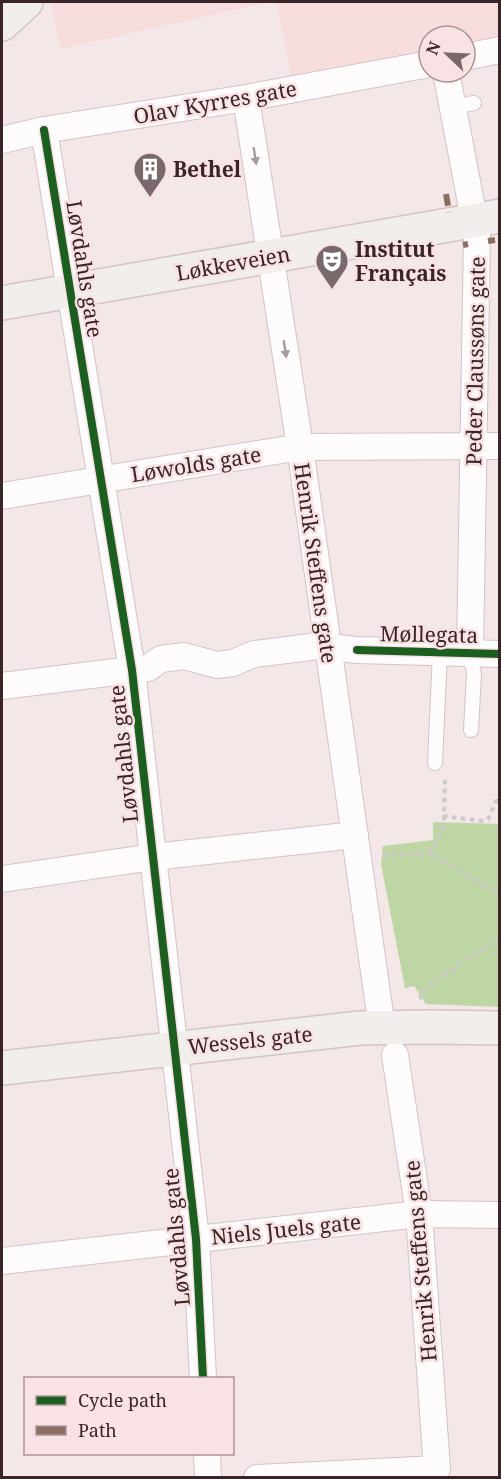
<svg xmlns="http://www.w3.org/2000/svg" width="501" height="1479" viewBox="0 0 501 1479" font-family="'Noto Serif',serif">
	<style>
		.built { fill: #f8dddf }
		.green { fill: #bed6a4 }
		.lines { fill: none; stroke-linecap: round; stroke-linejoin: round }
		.lane-casing { stroke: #d4c3c5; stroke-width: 16 }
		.street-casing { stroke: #d4c3c5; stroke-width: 28 }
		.secondary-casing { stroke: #d4c3c5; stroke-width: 36 }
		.path { stroke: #cfcaca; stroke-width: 4; stroke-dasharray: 4.5 4.5; stroke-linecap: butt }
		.lane { stroke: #fdfbfc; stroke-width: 14 }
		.street { stroke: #fdfbfc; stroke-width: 26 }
		.secondary { stroke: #f1eeeb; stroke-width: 33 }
		.quiet { stroke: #8d6e63; stroke-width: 6; stroke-dasharray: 12 6; stroke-linecap: butt }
		.cycleway-casing { stroke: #f9e2e4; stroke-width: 11 }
		.cycleway { stroke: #1b5e20; stroke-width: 8 }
		.oneway { fill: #a59b9c }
		.labels { text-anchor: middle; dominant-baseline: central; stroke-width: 5; stroke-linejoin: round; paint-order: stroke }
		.street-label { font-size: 21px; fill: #392527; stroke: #f9e2e4 }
		.poi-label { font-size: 21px; font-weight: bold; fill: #392527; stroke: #f9e2e4; text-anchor: start }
	</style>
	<rect width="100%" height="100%" fill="#f4e7e8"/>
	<g class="built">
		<path d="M51,2H271L60,49Z"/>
		<path d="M276,2H499V36L465,43V36H429V50L292,78Z"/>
	</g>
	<path class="green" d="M433,822L499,824V1007L426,1004L414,986L405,988L381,864L383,846L433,840Z"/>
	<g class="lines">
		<defs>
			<g id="lane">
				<path d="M453,107L474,103"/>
				<path d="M470,653L474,674L471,730"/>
				<path d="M435,763L440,652"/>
			</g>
			<g id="street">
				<path d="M465,57L500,50"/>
				<path d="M446,72L477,234L470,653"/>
				<path d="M246,98L300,447L378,1000L380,1013L386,1027"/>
				<path d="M44,130L132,670L196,1239L203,1378"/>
				<path d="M2,140L44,130L246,98L429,64"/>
				<path d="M2,496L300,447L500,446"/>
				<path d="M2,686L148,668L161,659L184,656L217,665L233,663L254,654L318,646L357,650L500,654"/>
				<path d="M2,879L153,857L355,835"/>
				<path d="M2,1261L419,1214L500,1215"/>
				<path d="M207,1454L208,1478"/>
				<path d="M257,1478L437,1469L419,1214L395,1055"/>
			</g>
			<g id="secondary">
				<path d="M2,24L26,2"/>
				<path d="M2,303L500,216"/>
				<path d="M2,1068L360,1028L429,1027L500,1028"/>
			</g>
		</defs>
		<use href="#lane" class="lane-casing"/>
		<use href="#street" class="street-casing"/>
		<use href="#secondary" class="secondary-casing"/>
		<g class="path">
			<path d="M443,816L483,821L488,819L496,801H500"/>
			<path d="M430,853L440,836L444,822L445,776"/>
			<path d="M382,855L430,853L500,895"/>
			<path d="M422,999L419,995L466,959L500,938"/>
		</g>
		<use href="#lane" class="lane"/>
		<use href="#street" class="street"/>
		<use href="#secondary" class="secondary"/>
		<g class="quiet">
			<path d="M446,194L449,212"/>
			<path d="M488,241L495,240"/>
			<path d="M463,245L468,244"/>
		</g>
		<defs>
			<g id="cycleway">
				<path d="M44,130L132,670L196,1239L203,1378"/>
				<path d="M357,650L500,654"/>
			</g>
		</defs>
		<use href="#cycleway" class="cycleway-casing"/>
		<use href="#cycleway" class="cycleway"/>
	</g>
	<defs><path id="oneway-solid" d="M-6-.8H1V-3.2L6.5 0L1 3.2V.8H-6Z" transform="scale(1.5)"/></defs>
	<g class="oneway">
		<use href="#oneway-solid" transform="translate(255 156) rotate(81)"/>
		<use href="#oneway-solid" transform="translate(285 349) rotate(81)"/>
	</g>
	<defs>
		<symbol id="building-pin" viewBox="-11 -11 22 30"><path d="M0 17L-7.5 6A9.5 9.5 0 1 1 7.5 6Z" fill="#7a696b" stroke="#f9e2e4"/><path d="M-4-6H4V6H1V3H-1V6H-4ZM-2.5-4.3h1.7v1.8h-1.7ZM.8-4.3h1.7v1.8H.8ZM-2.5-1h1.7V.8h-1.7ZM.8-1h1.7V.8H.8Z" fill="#fff"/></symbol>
		<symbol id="theatre-pin" viewBox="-11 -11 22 30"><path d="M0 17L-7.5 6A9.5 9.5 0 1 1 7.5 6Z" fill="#7a696b" stroke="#f9e2e4"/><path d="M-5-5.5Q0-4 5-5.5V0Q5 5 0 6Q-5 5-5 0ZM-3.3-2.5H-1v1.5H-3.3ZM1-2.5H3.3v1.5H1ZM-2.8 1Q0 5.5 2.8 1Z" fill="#fff"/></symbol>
	</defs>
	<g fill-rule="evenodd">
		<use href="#building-pin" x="131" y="150" width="38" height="52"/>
		<use href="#theatre-pin" x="313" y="242" width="38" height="52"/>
	</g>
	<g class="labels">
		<g class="street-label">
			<text transform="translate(215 102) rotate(-10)">Olav Kyrres gate</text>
			<text transform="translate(233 263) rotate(-10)">Løkkeveien</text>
			<text transform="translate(85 269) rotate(81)">Løvdahls gate</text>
			<text transform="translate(475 361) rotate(-89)">Peder Claussøns gate</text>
			<text transform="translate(196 464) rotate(-9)">Løwolds gate</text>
			<text transform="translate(316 563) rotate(82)">Henrik Steffens gate</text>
			<text transform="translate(429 634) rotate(1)">Møllegata</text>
			<text transform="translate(123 754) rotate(-96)">Løvdahls gate</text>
			<text transform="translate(250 1040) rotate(-6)">Wessels gate</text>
			<text transform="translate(286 1229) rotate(-6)">Niels Juels gate</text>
			<text transform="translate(176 1237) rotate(-95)">Løvdahls gate</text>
			<text transform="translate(420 1261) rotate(-95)">Henrik Steffens gate</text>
		</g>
		<g class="poi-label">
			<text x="173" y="169">Bethel</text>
			<text x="355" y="249">Institut<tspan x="355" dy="24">Français</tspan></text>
		</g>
	</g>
	<rect width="501" height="1479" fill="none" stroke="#392527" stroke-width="6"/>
	<rect x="24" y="1377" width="210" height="78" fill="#f9e2e4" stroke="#ac9698" stroke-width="1.5"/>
	<rect x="36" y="1396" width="30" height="9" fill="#1b5e20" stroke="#ac9698" stroke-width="1.5"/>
	<text x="78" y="1407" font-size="18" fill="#392527">Cycle path</text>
	<rect x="36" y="1426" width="30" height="9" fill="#8d6e63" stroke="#ac9698" stroke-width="1.5"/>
	<text x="78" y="1437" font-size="18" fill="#392527">Path</text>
	<g transform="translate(447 54) rotate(293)"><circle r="28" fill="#f9e2e4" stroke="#ac9698" stroke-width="1.5"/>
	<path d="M0-4.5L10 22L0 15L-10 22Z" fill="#7a696b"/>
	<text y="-9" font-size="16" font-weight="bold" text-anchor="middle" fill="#392527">N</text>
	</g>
</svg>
